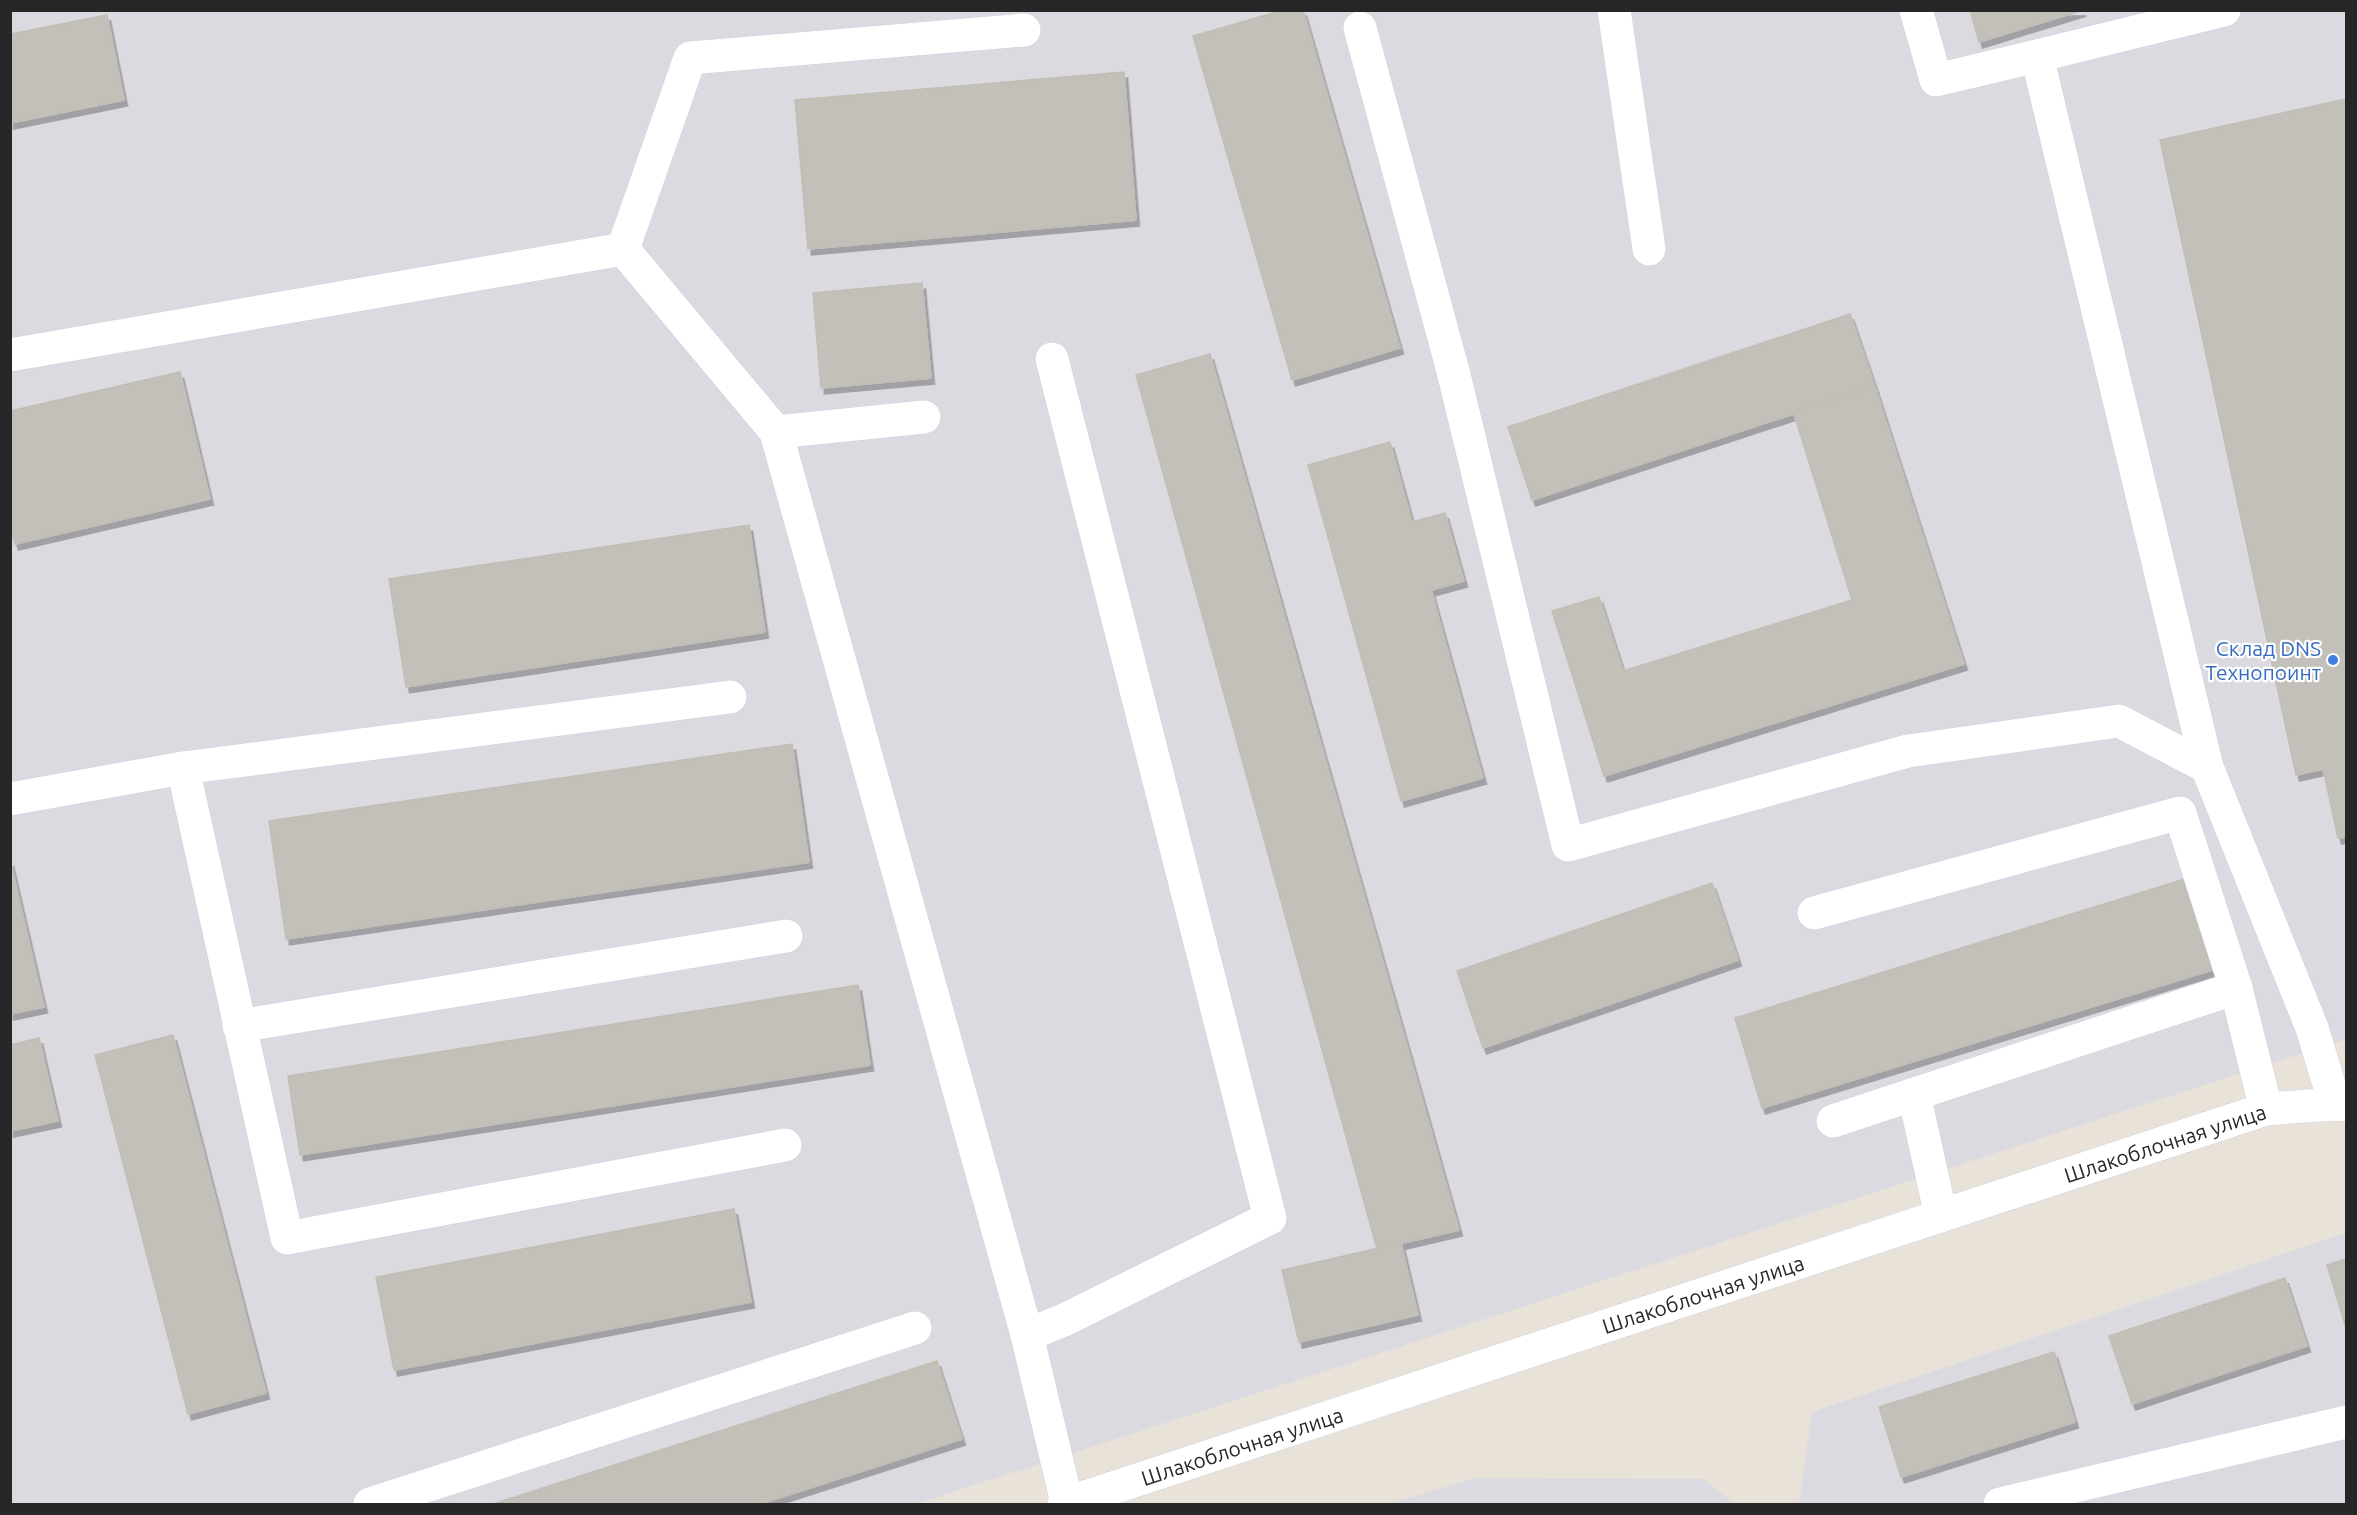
<svg xmlns="http://www.w3.org/2000/svg" width="2357" height="1515" viewBox="0 0 2357 1515" font-family="Ubuntu,sans-serif">
	<style>
		.industrial { fill: #dcdae1 }
		.building { fill: #c3bfb9; stroke: #c3beb4; stroke-width: 1.5; filter: url(#shadow) }
		.lines { fill: none; stroke-linecap: round; stroke-linejoin: round }
		.minor-casing { stroke: #cfd1df; stroke-width: 34 }
		.minor { stroke: #fff; stroke-width: 33 }
		.shop-dot { fill: #3f7fe0; stroke: #fff; stroke-width: 2 }
		.labels { text-anchor: middle; dominant-baseline: central; stroke-width: 4.5; stroke-linejoin: round; paint-order: stroke }
		.shop-label { font-size: 21px; fill: #366cbe; stroke: #fff; text-anchor: end }
		.street-label { font-size: 21px; fill: #272727; stroke: #fff }
	</style>
	<defs>
		<filter id="shadow"><feDropShadow dx="3.5" dy="6" stdDeviation="0" flood-color="#0004"/></filter>
	</defs>
	<rect width="100%" height="100%" fill="#e8e2d9"/>
	<g class="industrial">
		<path d="M1112,10L1113,12L1119,10L2346,11V1039L916,1504H11L10,11Z"/>
		<path d="M2346,1233V1504H1799L1812,1412Z"/>
		<path d="M1474,1478L1703,1479L1735,1504H1390Z"/>
	</g>
	<g class="building">
		<path d="M1283,10H1303L1400,348L1292,380L1193,36Z"/>
		<path d="M1970,10H2083L1979,42Z"/>
		<path d="M107,15L124,100L10,123V34Z"/>
		<path d="M1124,72L1136,220L808,249L795,100Z"/>
		<path d="M2346,99V837L2338,838L2323,769L2296,775L2160,140Z"/>
		<path d="M922,283L931,378L821,388L813,293Z"/>
		<path d="M1850,314L1875,387L1532,500L1508,427Z"/>
		<path d="M1210,354L1425,1109L1459,1230L1377,1249L1136,375Z"/>
		<path d="M180,372L210,499L15,544L10,527V411Z"/>
		<path d="M1875,387L1964,664L1604,776L1552,611L1599,597L1623,671L1852,600L1793,411Z"/>
		<path d="M1390,442L1412,522L1445,513L1464,581L1431,590L1483,778L1401,801L1308,465Z"/>
		<path d="M749,525L765,632L406,687L389,579Z"/>
		<path d="M792,744L809,862L286,939L269,821Z"/>
		<path d="M10,860L44,1007L10,1014Z"/>
		<path d="M2185,879L2212,970L1762,1108L1735,1018Z"/>
		<path d="M1712,883L1738,960L1483,1048L1457,971Z"/>
		<path d="M858,985L870,1065L300,1155L288,1076Z"/>
		<path d="M173,1035L266,1393L188,1414L95,1055Z"/>
		<path d="M39,1038L58,1121L10,1131V1045Z"/>
		<path d="M734,1209L751,1302L394,1370L376,1277Z"/>
		<path d="M1401,1243L1418,1315L1299,1342L1282,1270Z"/>
		<path d="M2346,1259V1328L2327,1265Z"/>
		<path d="M2285,1278L2307,1346L2132,1404L2109,1336Z"/>
		<path d="M2054,1352L2075,1422L1901,1477L1879,1407Z"/>
		<path d="M937,1361L962,1439L760,1504H493Z"/>
	</g>
	<g class="lines">
		<defs>
			<g id="minor">
				<path d="M1614,10L1649,249"/>
				<path d="M1916,10L1936,80L2037,56"/>
				<path d="M2224,10L2037,56L2207,767L2312,1028L2335,1104"/>
				<path d="M1360,28L1453,371L1568,845L1908,751L2119,721L2207,767"/>
				<path d="M10,355L623,249"/>
				<path d="M1052,359L1270,1218L1064,1320L1027,1335L1067,1503"/>
				<path d="M924,417L776,432L1027,1335"/>
				<path d="M776,432L623,249L690,58L1024,30"/>
				<path d="M183,768L287,1238L785,1145"/>
				<path d="M10,799L183,768L730,697"/>
				<path d="M1814,913L2180,813L2236,988L2266,1109"/>
				<path d="M239,1026L786,936"/>
				<path d="M1914,1094L1941,1216"/>
				<path d="M1833,1121L2236,988"/>
				<path d="M370,1504L915,1328"/>
				<path d="M1064,1504L2266,1109L2335,1104L2346,1105"/>
				<path d="M2000,1504L2346,1422"/>
			</g>
		</defs>
		<use href="#minor" class="minor-casing"/>
		<use href="#minor" class="minor"/>
	</g>
	<circle class="shop-dot" cx="2333" cy="660" r="6"/>
	<g class="labels">
		<g class="shop-label">
			<text x="2321" y="648">Склад DNS<tspan x="2321" dy="24">Технопоинт</tspan></text>
		</g>
		<g class="street-label">
			<text transform="translate(2165 1143) rotate(-18)">Шлакоблочная улица</text>
			<text transform="translate(1703 1294) rotate(-18)">Шлакоблочная улица</text>
			<text transform="translate(1242 1446) rotate(-18)">Шлакоблочная улица</text>
		</g>
	</g>
	<rect width="2357" height="1515" fill="none" stroke="#272727" stroke-width="24"/>
</svg>
